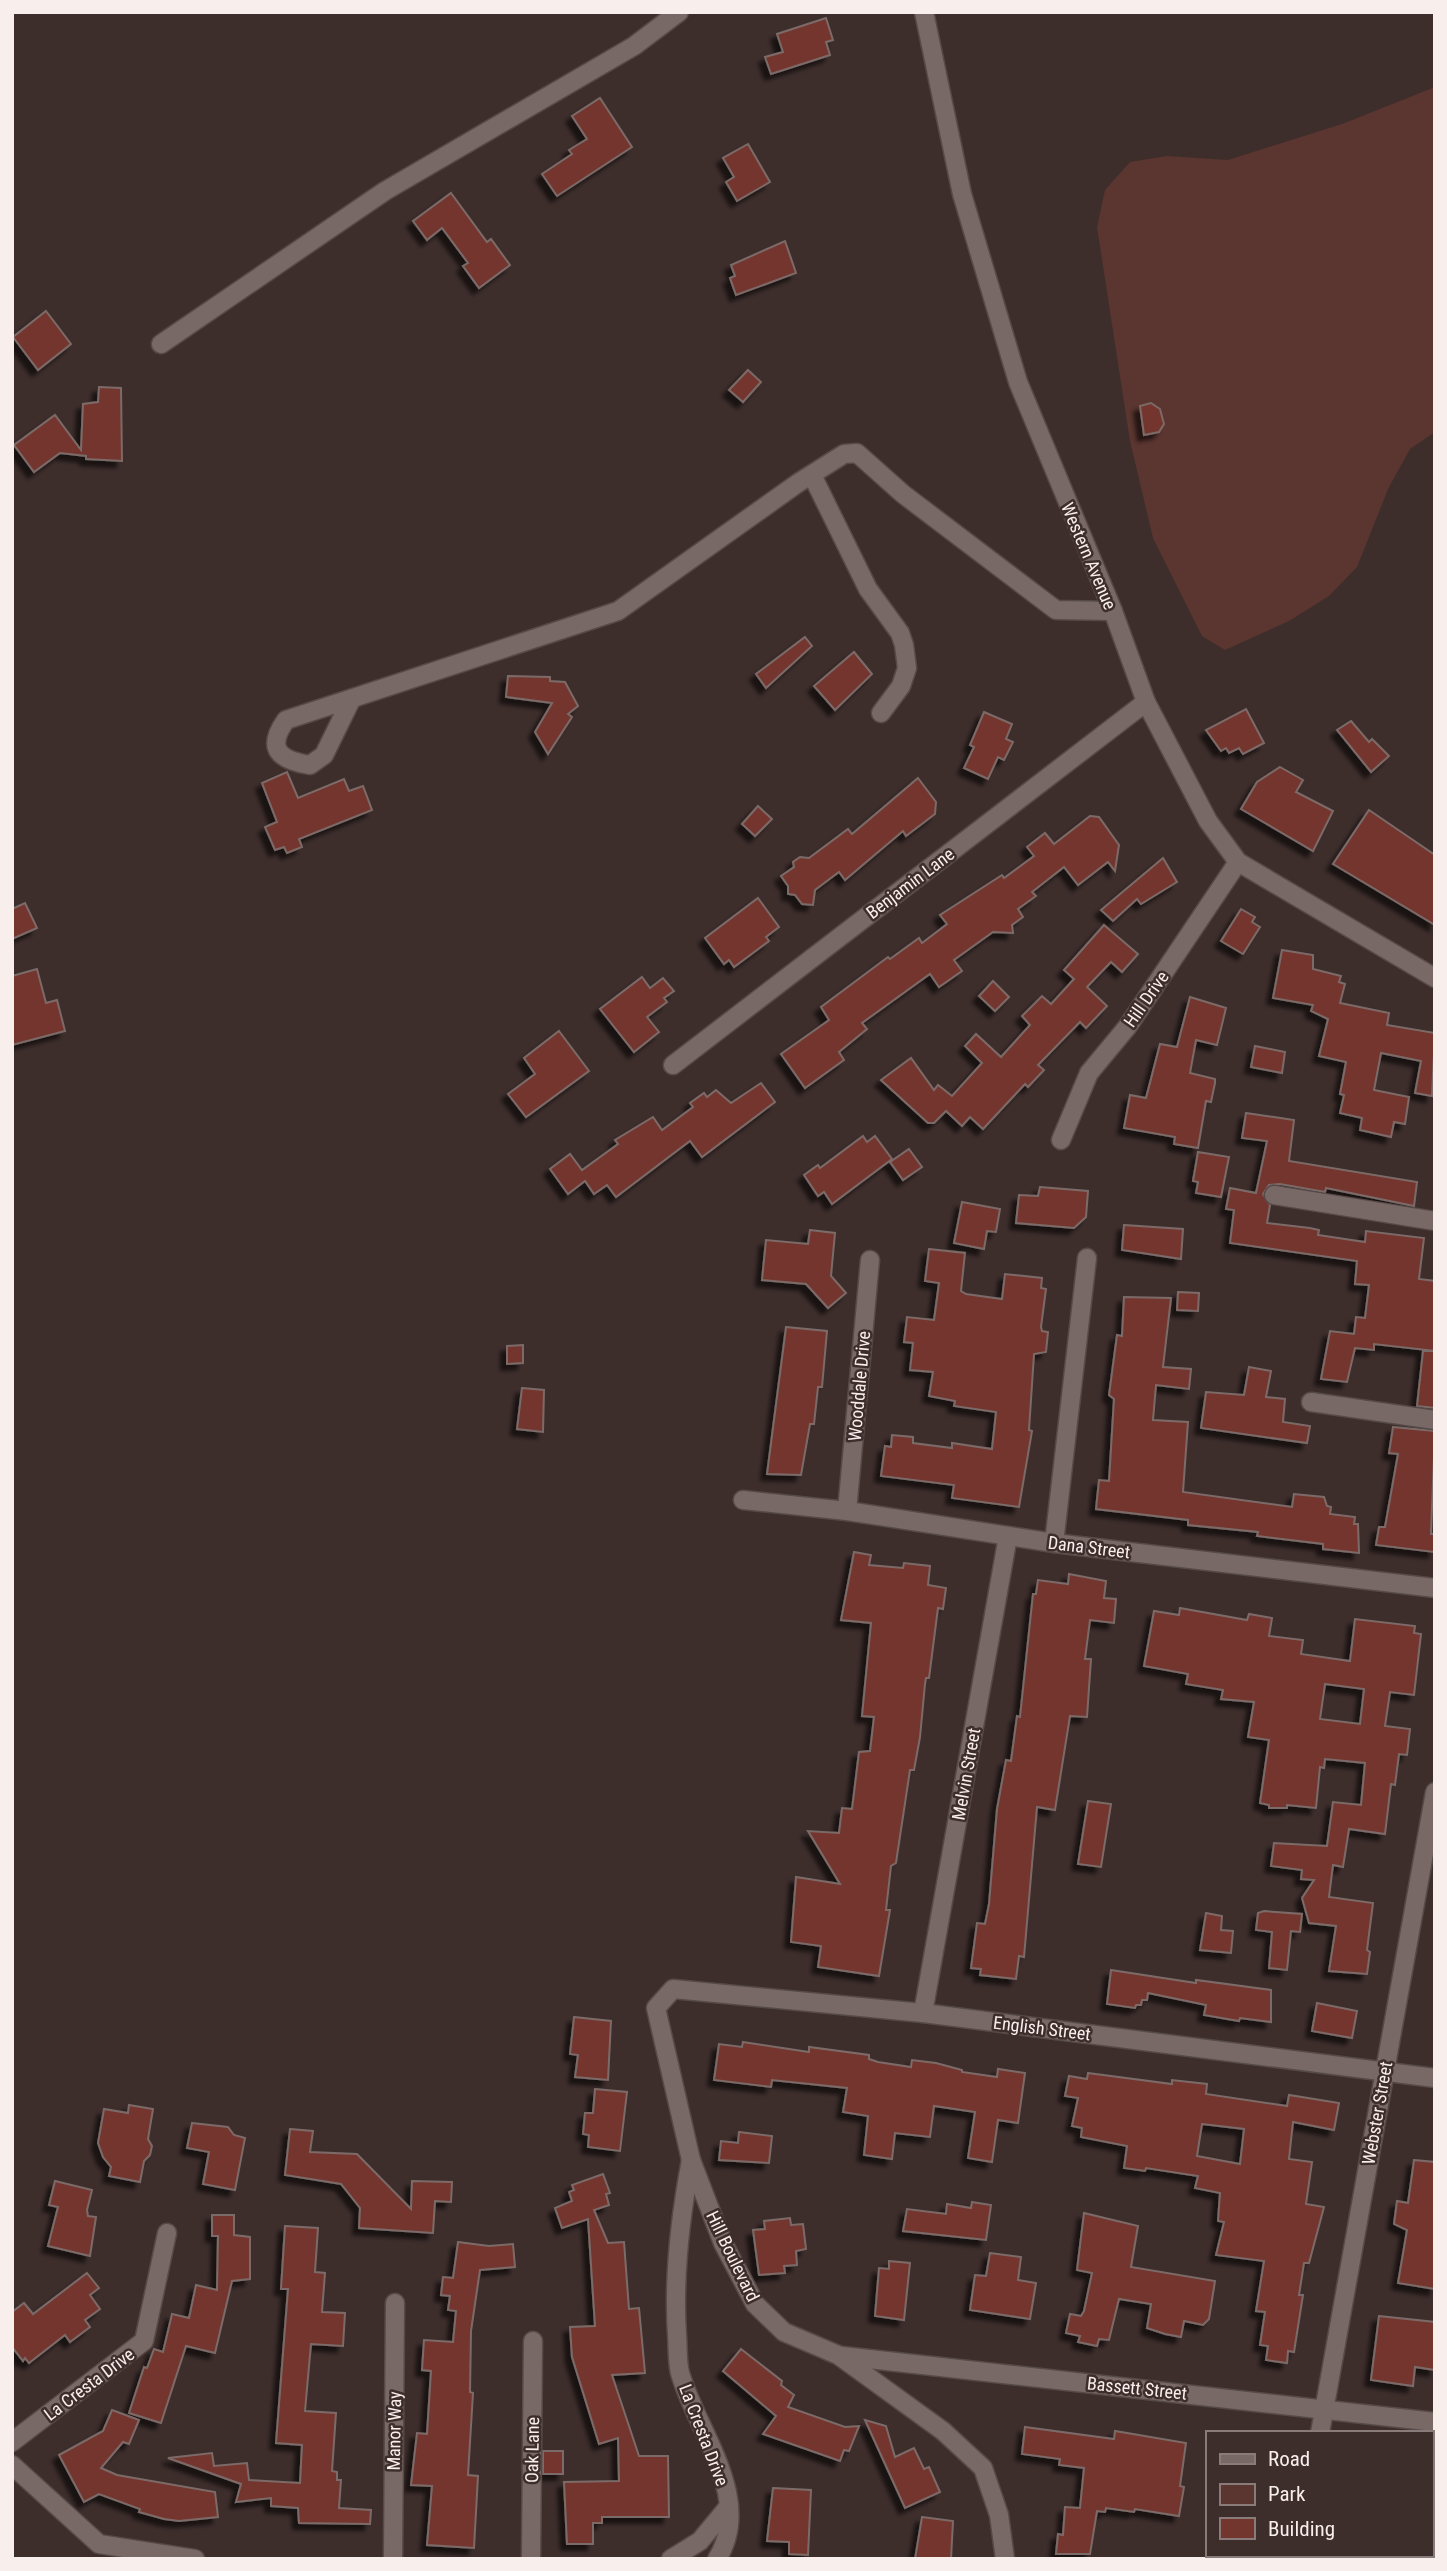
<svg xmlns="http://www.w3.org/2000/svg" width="1447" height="2571" viewBox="0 0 1447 2571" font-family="'Roboto Condensed',sans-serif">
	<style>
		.green { fill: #5b352f }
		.building { fill: #73362e; stroke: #7c6b68; stroke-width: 2; fill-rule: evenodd; filter: url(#shadow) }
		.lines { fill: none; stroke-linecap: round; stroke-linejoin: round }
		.minor-casing { stroke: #564a48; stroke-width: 21 }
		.minor { stroke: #796966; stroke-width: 18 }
		.labels { text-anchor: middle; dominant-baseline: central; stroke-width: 5; stroke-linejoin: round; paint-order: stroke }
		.street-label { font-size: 18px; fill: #f8eeec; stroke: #3d2e2c }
	</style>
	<defs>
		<filter id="shadow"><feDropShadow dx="-6" dy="6" stdDeviation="2" flood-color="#0009"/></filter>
	</defs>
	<rect width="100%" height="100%" fill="#3d2e2c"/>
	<path class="green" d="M1435,87V432L1410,449L1389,487L1357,567L1329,596L1289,621L1225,650L1202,636L1153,538L1130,441L1097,227L1105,190L1130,162L1167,156L1228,160L1342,124Z"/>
	<g class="building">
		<path d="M826,18L833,40L826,42L830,55L771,74L765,57L783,52L777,34Z"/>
		<path d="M600,98L632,147L557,196L542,174L572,154L569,150L587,139L572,116Z"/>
		<path d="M748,144L770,182L737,201L726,182L734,177L723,158Z"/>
		<path d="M451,193L487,242L491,239L510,265L479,288L463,266L468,263L442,228L427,240L413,221Z"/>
		<path d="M785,241L796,273L736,295L730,278L735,276L731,265Z"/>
		<path d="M46,311L71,344L38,370L13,337Z"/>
		<path d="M748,370L761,382L743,402L729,390Z"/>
		<path d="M99,387L121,388L122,461L86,459V456L60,453L34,472L14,445L55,415L81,450L83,404L98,402Z"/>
		<path d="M1151,403L1160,409L1164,424L1159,432L1144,435L1140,406Z"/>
		<path d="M805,637L812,646L766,688L756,674Z"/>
		<path d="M854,652L872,674L835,710L814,686Z"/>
		<path d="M508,676L550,677V681L565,682L578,706L568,714L572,717L548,754L535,732L552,703L506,697Z"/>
		<path d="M1246,709L1264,743L1243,754L1239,748L1229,753L1226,748L1221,751L1206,730Z"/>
		<path d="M984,712L1012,724L1006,739L1013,742L1004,760L998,757L988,779L964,768L974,747L970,745Z"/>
		<path d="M1351,721L1369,742L1372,739L1389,756L1371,772L1337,730Z"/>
		<path d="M1280,767L1303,780L1296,792L1333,811L1313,851L1241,809L1257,782Z"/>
		<path d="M287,772L298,798L344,779L349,791L363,786L372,810L299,839L302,847L287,853L284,847L275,850L265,827L277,822L262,783Z"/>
		<path d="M918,778L936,802L935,814L906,836L903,831L845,880L839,872L815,890L813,905L802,904L795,895L788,894V886L781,876L794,867L793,862L800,857L809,858L848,829L852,834Z"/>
		<path d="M758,806L772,819L755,836L742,824Z"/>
		<path d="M1369,810L1435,855V925L1333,864Z"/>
		<path d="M1090,816L1099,817L1119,845L1115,871L1108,862L1078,885L1064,867L1032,892L1036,896L1018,909L1023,917L1012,925L1013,933L993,932L954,960L962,971L939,987L930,974L862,1023L867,1029L839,1052L844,1060L805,1088L781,1054L829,1020L821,1007L888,957L890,959L919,938L922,943L947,924L940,915L1002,875L1004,878L1034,856L1027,847L1045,833L1054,844Z"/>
		<path d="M1163,858L1177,882L1141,904L1137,899L1113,921L1101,910Z"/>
		<path d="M758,898L779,927L766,937L769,941L734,967L729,960L724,964L705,938Z"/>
		<path d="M25,903L37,928L12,939V909Z"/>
		<path d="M1241,909L1255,917L1252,922L1260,927L1243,954L1221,941Z"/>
		<path d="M1104,925L1138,954L1122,972L1111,962L1087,987L1107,1006L1086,1028L1080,1022L1038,1065L1044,1070L1028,1087L1025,1084L983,1129L970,1117L962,1126L946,1111L934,1123H928L881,1080L911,1058L934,1090L938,1085L952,1096L982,1063L965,1046L976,1034L1001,1057L1030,1025L1022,1016L1042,996L1051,1004L1074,979L1064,970Z"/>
		<path d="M1282,950L1313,955V969L1341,976L1339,982L1345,984L1340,1003L1389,1013L1387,1025L1435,1033L1432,1096L1415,1093L1421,1061L1381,1053L1374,1090L1409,1097L1405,1124L1394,1122L1391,1137L1360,1130L1362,1118L1340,1113L1344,1095L1340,1094L1346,1062L1319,1056L1328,1019L1311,1011L1313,1005L1273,998Z"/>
		<path d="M37,969L46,1003L57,1000L65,1031L12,1045V976Z"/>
		<path d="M642,977L650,988L663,978L674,991L664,998L667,1002L647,1017L659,1032L634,1052L600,1009Z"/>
		<path d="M993,981L1009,997L995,1011L979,996Z"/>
		<path d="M1190,997L1226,1008L1217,1045L1196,1040L1190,1073L1215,1079V1083L1211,1102L1206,1101L1198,1148L1174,1144L1175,1137L1124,1128L1130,1095L1146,1098L1160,1044L1177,1047Z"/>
		<path d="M559,1031L589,1071L526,1117L508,1094L535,1074L524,1058Z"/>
		<path d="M1255,1046L1285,1052L1282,1073L1251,1067Z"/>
		<path d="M761,1083L775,1102L702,1157L690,1141L616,1197L607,1185L594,1194L585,1181L568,1194L550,1169L570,1154L582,1170L618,1144L615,1140L653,1117L662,1130L693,1107L690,1103L704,1093L707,1097L716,1090L731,1103Z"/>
		<path d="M1246,1113L1294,1120L1289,1161L1417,1182L1414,1206L1326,1188L1325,1192L1280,1184L1269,1185L1263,1194L1270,1205L1267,1223L1310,1228L1319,1230L1318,1235L1365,1242L1366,1231L1424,1238L1419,1279L1435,1281V1351L1374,1344V1350L1355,1348L1347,1382L1321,1379L1330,1331L1354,1334L1356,1317L1365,1318L1369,1285L1355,1284L1357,1261L1230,1243L1234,1210L1226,1209L1230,1188L1256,1193L1267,1141L1242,1138Z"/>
		<path d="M863,1136L867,1142L875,1136L892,1159L832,1204L824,1192L818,1196L804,1175L818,1165L820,1168Z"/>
		<path d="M909,1149L922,1167L903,1180L890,1162Z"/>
		<path d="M1198,1152L1229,1157L1221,1197L1196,1193L1198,1182L1193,1181Z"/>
		<path d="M1040,1187L1088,1191L1086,1217L1074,1228L1016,1223L1019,1195L1038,1196Z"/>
		<path d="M962,1202L1000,1209L996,1232L987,1231L984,1249L954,1243Z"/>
		<path d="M1124,1225L1183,1229L1181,1259L1122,1250Z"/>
		<path d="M810,1230L835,1233L831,1276L846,1293L828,1308L806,1284L762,1280L766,1240L808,1244Z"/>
		<path d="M929,1249L965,1253L961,1291L966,1294L1002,1299L1005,1274L1042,1278L1041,1288L1046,1289L1041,1327L1042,1331L1048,1332L1046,1352L1034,1354L1029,1430L1032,1431L1019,1507L952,1498L954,1485L881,1476L885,1446L891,1447L892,1435L913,1437V1443L952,1448V1443L992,1449L996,1412L954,1406L955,1401L929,1396L933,1372L910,1370L913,1343L904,1342L907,1317L934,1320L939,1283L925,1281Z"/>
		<path d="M1178,1292L1199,1293L1198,1311L1177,1310Z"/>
		<path d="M1124,1297L1171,1298L1163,1367L1191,1369L1189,1389L1156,1385L1153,1420L1188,1422L1183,1492L1292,1507L1294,1494L1324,1497L1327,1506L1331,1507L1330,1514L1355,1517L1354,1524H1358L1359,1553L1323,1549V1544L1257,1536L1258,1532L1188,1525V1520L1096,1509L1099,1480L1109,1481L1114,1399L1109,1395L1117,1335L1122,1336Z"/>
		<path d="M786,1327L827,1331L822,1387H818L814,1424H810L801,1475L767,1474Z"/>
		<path d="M523,1345V1363L507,1364V1346Z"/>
		<path d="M1423,1351H1435V1408L1417,1406Z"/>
		<path d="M1249,1367L1271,1371L1266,1397L1285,1399L1283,1422L1310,1426L1307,1443L1201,1428L1206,1392L1244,1395Z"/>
		<path d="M522,1388L544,1390L543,1432L517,1429Z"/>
		<path d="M1393,1427L1435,1431L1431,1534H1435L1434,1552L1376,1545L1379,1527H1385L1398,1454L1389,1453Z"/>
		<path d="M854,1552L871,1555L869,1565L903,1568L904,1563L930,1566L928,1585L946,1588L943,1609L938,1608L929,1678H926L925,1684L920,1737L914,1770H910L896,1863L891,1866L886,1910H890L879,1976L818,1967L821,1946L791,1942L796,1877L840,1884L808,1831L839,1833L842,1808L852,1809L859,1752L870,1751L874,1717L862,1716L871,1623L841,1620Z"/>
		<path d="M1069,1574L1106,1581L1104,1598L1116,1599L1114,1623L1090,1620L1085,1659H1091L1087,1717L1070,1716L1055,1810L1037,1807L1024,1957L1019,1956L1016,1979L980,1975L981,1969L971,1968L977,1923L985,1924L989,1904L997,1809L1006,1760L1011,1761L1017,1716L1020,1717L1033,1594H1036L1038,1580L1068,1584Z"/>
		<path d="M1180,1608L1247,1620L1249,1614L1272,1618L1269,1636L1303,1640L1301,1654L1350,1661L1355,1619L1415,1626L1414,1633L1421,1634L1414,1695L1390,1692L1385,1726L1410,1729L1407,1755L1399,1754L1395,1785L1391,1784L1385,1834L1349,1829L1343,1867L1333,1865L1329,1897L1373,1903L1367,1950L1370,1952L1367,1974L1329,1971L1336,1926L1309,1923L1302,1898L1314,1880L1301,1879L1302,1870L1271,1866L1274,1843L1327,1846L1333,1802L1361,1805L1365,1763L1325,1759L1324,1768L1320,1767L1316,1808L1287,1805V1808H1269V1805L1260,1803L1269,1740L1248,1737L1254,1702L1221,1699L1223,1690L1186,1684L1188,1674L1144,1666L1154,1611L1179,1615ZM1325,1684L1364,1689L1360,1724L1320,1719Z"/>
		<path d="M1088,1801L1111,1804L1101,1867L1078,1864Z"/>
		<path d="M1264,1911L1302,1914L1300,1932L1291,1931L1287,1970L1269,1968L1272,1932L1256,1930L1258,1913Z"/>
		<path d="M1206,1913L1222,1916L1221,1930L1233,1931L1231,1953L1200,1950Z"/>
		<path d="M1111,1970L1196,1983V1980L1271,1990V2022L1240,2018L1239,2021L1204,2015L1206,2005L1148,1993L1147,2000H1142L1141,2005H1136L1135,2008L1107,2004Z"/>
		<path d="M1317,2003L1357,2011L1352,2038L1312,2031Z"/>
		<path d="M574,2017L611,2021L608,2080L575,2077L578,2055L570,2054Z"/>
		<path d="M743,2042L809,2052V2047L869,2055V2059L878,2062L911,2067L912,2060L936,2063L962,2070V2072L997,2077L998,2069L1025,2073L1018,2123L998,2120L992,2162L968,2158L975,2112L934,2106L930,2137L895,2133L892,2159L864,2155L868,2116L843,2112L847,2088L772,2080L771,2087L714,2080L719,2044L742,2047Z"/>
		<path d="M1088,2073L1172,2084V2080L1207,2084L1206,2094L1287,2106L1289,2095L1339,2103L1334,2130L1293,2122L1289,2159L1312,2162L1306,2204L1324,2207L1309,2263H1304L1299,2295H1303L1294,2352L1288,2351L1287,2363L1266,2360L1268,2346L1260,2345L1265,2312L1256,2311L1264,2261L1216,2255L1224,2222L1218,2221L1220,2193L1195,2188L1198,2176L1146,2168L1145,2171L1124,2168L1127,2146L1081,2137L1082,2128L1072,2126L1078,2098L1065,2096L1069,2076L1087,2079ZM1202,2124L1244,2129L1240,2164L1197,2156Z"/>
		<path d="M595,2089L627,2092L620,2151L588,2147L589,2135L583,2134L585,2113H593Z"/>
		<path d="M129,2105L153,2109L148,2139L152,2146L150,2155L144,2161L140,2182L109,2176L111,2167L103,2157L98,2143L104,2109L128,2113Z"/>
		<path d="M192,2123L228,2127L234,2135L245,2138L235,2190L203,2184L209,2152L187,2148Z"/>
		<path d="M290,2129L313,2131L310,2152L357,2154L411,2209L412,2181L452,2182L451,2202L435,2201L433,2233L359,2228L360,2208L341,2184L285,2175Z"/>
		<path d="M739,2132L772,2136L769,2163L719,2160L721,2141L738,2143Z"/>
		<path d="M1414,2160L1435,2162V2289L1398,2283L1407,2230L1394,2224L1397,2201L1408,2203Z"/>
		<path d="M603,2174L610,2193L606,2194L609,2205L594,2210L608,2243L624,2242L629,2309L639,2308L645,2373L612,2375L639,2456H668L669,2517H602V2523H593V2544H567L564,2482L619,2481L618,2438L599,2444L572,2357L570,2327L595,2326L588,2219L562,2228L555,2208L572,2201L569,2192L574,2190L572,2185Z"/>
		<path d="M55,2181L92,2190L87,2210L88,2216L96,2217L90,2256L48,2246L58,2207L49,2205Z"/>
		<path d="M972,2202L991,2205L986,2240L903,2231L907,2209L946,2214L947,2204L971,2208Z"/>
		<path d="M1084,2213L1138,2226L1131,2267L1215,2281L1209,2319L1203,2325L1184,2321L1181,2337L1165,2334L1147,2328L1151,2304L1119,2299L1109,2340L1099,2339L1097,2346L1078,2342L1080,2336L1066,2333L1070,2314L1081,2316L1084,2311L1092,2273L1077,2270Z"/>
		<path d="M212,2215H234V2235L250,2237V2279L232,2281L215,2353L186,2346L161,2423L129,2413L144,2367L147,2368L154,2349L163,2352L172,2314L189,2318L196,2285L217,2290L218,2236H212Z"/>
		<path d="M790,2218L791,2225L803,2224L806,2249L796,2251L797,2265L784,2266L785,2273L759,2275L753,2230L765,2229L764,2221Z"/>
		<path d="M285,2226L318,2228L315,2272L325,2273L322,2312L345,2313L343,2346L311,2344L305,2411L336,2413L332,2471L337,2472V2480H341L339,2508L371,2510L370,2524L299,2523L298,2508L271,2506V2498L236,2502L241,2484L168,2458L212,2453L214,2466L247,2463L249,2480L300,2483L302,2445L276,2443L288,2289H281Z"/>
		<path d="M458,2242L489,2246L513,2244L515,2267L480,2270L471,2331L470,2392L473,2393L468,2475L478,2476L474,2548L427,2545L432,2486L411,2485L417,2433L427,2434L431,2371L422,2370L424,2340L453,2342L456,2311L448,2310L450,2296L441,2295L443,2277L453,2278Z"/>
		<path d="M990,2253L1021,2257L1018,2280L1036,2283L1030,2319L970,2310L975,2275L986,2276Z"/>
		<path d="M889,2261L910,2263L904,2320L875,2316L879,2268L889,2269Z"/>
		<path d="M87,2273L99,2288L90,2295L100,2309L85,2320L90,2327L70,2342L65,2335L29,2363L25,2358L23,2361L12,2347V2312L24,2303L33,2314Z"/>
		<path d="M1379,2316L1435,2322V2370L1415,2367L1413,2386L1371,2380Z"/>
		<path d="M741,2349L782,2381L781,2385L794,2395L788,2407L845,2427L859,2426L849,2451L844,2450L840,2461L763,2434L776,2416L723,2371Z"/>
		<path d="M112,2410L139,2420L129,2444L123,2442L101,2468L117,2475L215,2492L218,2517L179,2521L164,2519L139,2512L140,2509L99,2494L84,2502L59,2455L103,2431Z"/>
		<path d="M865,2420L886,2426L895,2457L914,2448L924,2469L929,2467L940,2492L905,2508Z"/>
		<path d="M1025,2427L1114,2439L1115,2431L1186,2443L1180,2486L1184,2487L1179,2516L1135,2509L1134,2512L1106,2508L1105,2512L1097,2511L1090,2554H1056L1058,2534L1063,2535L1065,2507L1080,2508L1084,2468L1059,2465L1060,2459L1022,2454Z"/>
		<rect x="543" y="2451" width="20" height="23"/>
		<path d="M773,2488L811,2490L808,2555L789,2554V2542L767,2541Z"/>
		<path d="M922,2517L953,2521L951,2559H915Z"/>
	</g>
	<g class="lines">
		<defs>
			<g id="minor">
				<path d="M924,12L962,194L1018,382L1113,611L1146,702L1208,821L1238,862L1435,978"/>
				<path d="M161,344L385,191L634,46L679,12"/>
				<path d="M812,475L868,589L900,633L904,645L907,668L901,686L881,713"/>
				<path d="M351,700L324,755L310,765C278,760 266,748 286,720L618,611L798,483L844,454L857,453L903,494L1056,610L1113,611"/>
				<path d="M673,1065L1146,702"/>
				<path d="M1061,1140L1089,1073L1128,1026L1238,862"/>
				<path d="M1274,1195L1435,1221"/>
				<path d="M1311,1402L1435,1420"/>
				<path d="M743,1500L847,1511L1054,1543L1435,1588"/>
				<path d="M847,1511L870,1260"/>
				<path d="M1054,1543L1087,1258"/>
				<path d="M923,2013L1008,1536"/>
				<path d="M691,2160C680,2218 673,2276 677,2335C678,2347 677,2361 680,2373C696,2430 755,2499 717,2559"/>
				<path d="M842,2356L1435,2422"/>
				<path d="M1320,2433L1435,1792"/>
				<path d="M12,2442L144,2341L167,2233"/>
				<path d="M12,2465L99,2544L195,2559"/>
				<path d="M393,2559L395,2303"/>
				<path d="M531,2559L533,2341"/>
				<path d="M671,2559L700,2541L729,2506"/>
				<path d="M1005,2559L999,2515L983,2468L943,2431L838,2355L784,2332L755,2304L723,2243L691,2160L656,2008L673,1989L923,2013L1435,2078"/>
				<path d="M1297,2559L1298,2555"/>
			</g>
		</defs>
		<use href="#minor" class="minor-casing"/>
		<use href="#minor" class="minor"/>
	</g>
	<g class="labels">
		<g class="street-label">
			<text transform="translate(1089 556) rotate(67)">Western Avenue</text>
			<text transform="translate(910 883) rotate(-37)">Benjamin Lane</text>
			<text transform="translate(1146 999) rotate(-55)">Hill Drive</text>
			<text transform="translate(859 1386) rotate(-85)">Wooddale Drive</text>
			<text transform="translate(1089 1547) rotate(7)">Dana Street</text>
			<text transform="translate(966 1774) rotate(-80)">Melvin Street</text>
			<text transform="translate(1042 2028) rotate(7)">English Street</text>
			<text transform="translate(1377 2113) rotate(-80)">Webster Street</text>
			<text transform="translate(733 2256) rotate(64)">Hill Boulevard</text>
			<text transform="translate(89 2384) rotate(-37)">La Cresta Drive</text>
			<text transform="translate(1137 2388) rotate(6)">Bassett Street</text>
			<text transform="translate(394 2431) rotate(-89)">Manor Way</text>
			<text transform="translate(704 2435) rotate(69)">La Cresta Drive</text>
			<text transform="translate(532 2450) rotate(-89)">Oak Lane</text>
		</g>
	</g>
	<rect width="1447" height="2571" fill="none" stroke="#f8eeec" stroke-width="28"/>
	<rect x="1206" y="2431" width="228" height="126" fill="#3d2e2c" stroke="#887b79" stroke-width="2"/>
	<rect x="1220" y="2454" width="35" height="10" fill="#796966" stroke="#887b79" stroke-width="2"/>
	<text x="1268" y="2466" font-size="21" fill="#f8eeec">Road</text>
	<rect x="1220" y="2484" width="35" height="21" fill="#5b352f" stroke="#887b79" stroke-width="2"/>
	<text x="1268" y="2501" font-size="21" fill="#f8eeec">Park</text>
	<rect x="1220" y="2518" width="35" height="21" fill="#73362e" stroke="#887b79" stroke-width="2"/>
	<text x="1268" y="2536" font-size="21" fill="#f8eeec">Building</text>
</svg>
